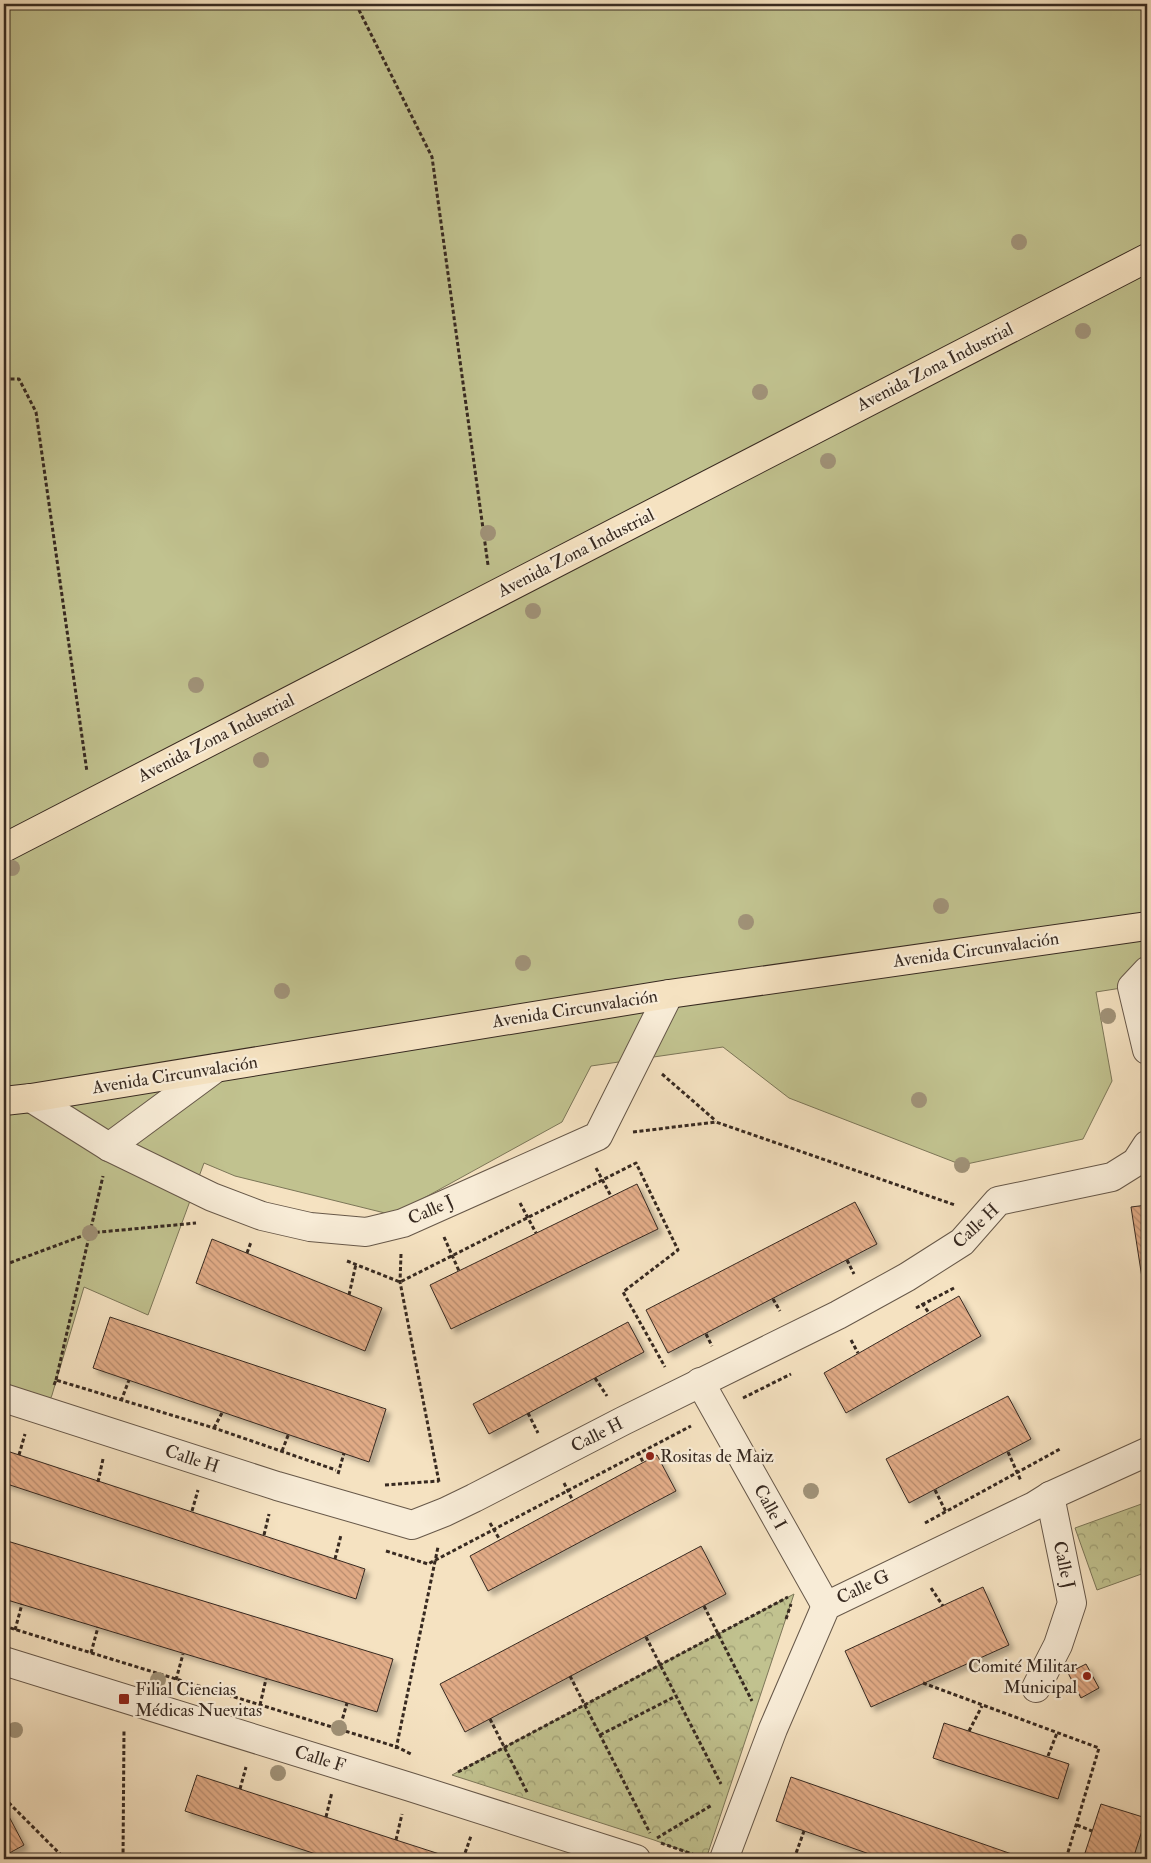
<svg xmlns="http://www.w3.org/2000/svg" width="1151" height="1863" viewBox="0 0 1151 1863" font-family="'IM FELL Double Pica',serif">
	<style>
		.green { fill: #c1c28f; stroke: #7c7658 }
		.forest { fill: url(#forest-crowns); stroke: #7c7658 }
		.building { fill: url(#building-back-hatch); stroke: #382a21; filter: url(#shadow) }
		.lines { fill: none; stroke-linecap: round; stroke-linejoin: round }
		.minor-casing { stroke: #675849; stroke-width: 30 }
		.major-casing { stroke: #382a21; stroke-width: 30 }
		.highway-casing { stroke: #382a21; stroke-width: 30 }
		.path { stroke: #382a21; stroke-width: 3; stroke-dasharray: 4 2.5; stroke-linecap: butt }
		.minor { stroke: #f8ecd7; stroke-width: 28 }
		.major { stroke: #f5e2c1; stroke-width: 28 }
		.highway { stroke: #f5e2c1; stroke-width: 28 }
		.tree { fill: #a09278 }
		.poi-dot { fill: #8f2418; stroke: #f8ecd7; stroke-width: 2 }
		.labels { text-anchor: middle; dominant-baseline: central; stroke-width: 4.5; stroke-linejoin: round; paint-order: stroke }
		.street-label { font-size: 18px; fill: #382a21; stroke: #f8ecd7 }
		.poi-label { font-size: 18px; fill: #382a21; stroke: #f8ecd7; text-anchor: start }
	</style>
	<defs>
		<pattern id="forest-crowns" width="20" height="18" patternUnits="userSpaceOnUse" patternTransform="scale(1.25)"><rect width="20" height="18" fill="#c1c28f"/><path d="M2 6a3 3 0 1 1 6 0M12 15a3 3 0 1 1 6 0" fill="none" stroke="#9e9e74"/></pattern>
		<pattern id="building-back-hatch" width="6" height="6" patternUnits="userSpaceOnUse" patternTransform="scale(1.25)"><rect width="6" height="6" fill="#e1ab86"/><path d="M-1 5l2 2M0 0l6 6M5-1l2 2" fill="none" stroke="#b78b6d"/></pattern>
		<filter id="shadow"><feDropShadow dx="4.5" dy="4.5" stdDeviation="2.5" flood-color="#0004"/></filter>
	</defs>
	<rect width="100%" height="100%" fill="#f5e2c1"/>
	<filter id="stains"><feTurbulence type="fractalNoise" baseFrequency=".004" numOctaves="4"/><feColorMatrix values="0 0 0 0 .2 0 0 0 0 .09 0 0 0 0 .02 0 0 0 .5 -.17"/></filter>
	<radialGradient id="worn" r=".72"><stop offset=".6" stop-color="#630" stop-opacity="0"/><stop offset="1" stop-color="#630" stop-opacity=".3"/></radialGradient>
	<path class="green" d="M4,4H1147V984L1096,992L1112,1081L1083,1139L962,1165L789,1098L723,1047L591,1066L562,1122L393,1215L235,1176L204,1163L148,1315L84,1287L52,1395L46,1409L4,1396Z"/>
	<g class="forest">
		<path d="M1147,1502V1572L1097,1590L1075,1528Z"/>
		<path d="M794,1594L706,1859L654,1840L452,1775Z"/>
	</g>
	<g class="building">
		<path d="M637,1184L658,1229L451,1329L430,1285Z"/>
		<path d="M855,1202L877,1244L668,1353L646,1310Z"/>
		<path d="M1147,1205V1310L1131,1207Z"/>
		<path d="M212,1239L382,1308L365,1351L196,1283Z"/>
		<path d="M959,1296L981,1336L846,1413L824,1373Z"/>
		<path d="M110,1317L386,1409L369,1462L93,1368Z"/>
		<path d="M628,1322L644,1352L489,1434L473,1404Z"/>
		<path d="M1008,1396L1031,1439L909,1503L886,1459Z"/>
		<path d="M4,1450L365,1569L356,1599L4,1483Z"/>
		<path d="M657,1455L676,1491L488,1591L470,1556Z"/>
		<path d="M4,1540L393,1659L377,1712L4,1599Z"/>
		<path d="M701,1546L726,1594L465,1732L440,1684Z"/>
		<path d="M983,1587L1009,1645L871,1707L845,1651Z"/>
		<path d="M1086,1664L1099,1688L1081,1698L1068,1673Z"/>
		<path d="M944,1723L1069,1764L1058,1799L933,1758Z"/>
		<path d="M197,1775L396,1840L455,1859H331L185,1811Z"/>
		<path d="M791,1777L1026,1859H883L875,1856L776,1821Z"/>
		<path d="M1101,1804L1146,1818L1133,1859H1083Z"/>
		<path d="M4,1807L24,1845L4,1856Z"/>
	</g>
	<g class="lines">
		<defs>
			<g id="minor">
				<path d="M1147,971L1132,987L1147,1050"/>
				<path d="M31,1098L109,1147L212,1197L262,1216L310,1227L366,1232L403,1223L598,1136L669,994"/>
				<path d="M109,1147L216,1068"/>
				<path d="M700,1382L826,1606"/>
				<path d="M4,1398L277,1486L412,1525L445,1512L474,1498L623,1421L838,1315L907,1277L962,1242L998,1201L1112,1177L1136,1162L1147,1145"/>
				<path d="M4,1661L410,1787L636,1859"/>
				<path d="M1036,1688L1058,1645L1072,1603L1050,1496"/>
				<path d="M724,1859L773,1729L826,1606L1034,1506L1050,1496L1147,1452"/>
			</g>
			<path id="major" d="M4,848L1147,258"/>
			<path id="highway" d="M4,1101L31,1098L669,994L1147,926"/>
		</defs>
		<use href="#minor" class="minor-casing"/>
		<use href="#major" class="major-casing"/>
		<use href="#highway" class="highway-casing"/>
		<g class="path">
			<path d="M356,4L432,157L488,565"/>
			<path d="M4,379H19L36,412L87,772"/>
			<path d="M662,1074L716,1121"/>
			<path d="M633,1132L716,1122L955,1205"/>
			<path d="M596,1168L611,1196"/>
			<path d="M520,1203L536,1233"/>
			<path d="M444,1237L459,1271"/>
			<path d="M247,1253L251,1242"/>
			<path d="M401,1254L400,1282L439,1482"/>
			<path d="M847,1260L854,1274"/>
			<path d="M347,1261L400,1282L636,1163L678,1250L623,1292L665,1367"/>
			<path d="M4,1265L90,1233L196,1223"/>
			<path d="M349,1295L356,1264"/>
			<path d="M773,1299L780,1311"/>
			<path d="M922,1303L929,1313"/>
			<path d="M916,1308L954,1288"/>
			<path d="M706,1334L712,1346"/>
			<path d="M851,1340L858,1353"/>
			<path d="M595,1378L607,1396"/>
			<path d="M56,1380L103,1176"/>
			<path d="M54,1385L56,1380L214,1428L336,1470"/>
			<path d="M743,1398L791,1374"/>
			<path d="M121,1401L129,1380"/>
			<path d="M528,1413L538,1433"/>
			<path d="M214,1428L223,1411"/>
			<path d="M282,1451L289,1433"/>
			<path d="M638,1452L643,1462"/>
			<path d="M1008,1452L1021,1481"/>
			<path d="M19,1455L25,1434"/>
			<path d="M338,1474L344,1453"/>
			<path d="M98,1482L103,1459"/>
			<path d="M564,1483L573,1501"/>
			<path d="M385,1485L439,1481"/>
			<path d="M935,1490L946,1512"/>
			<path d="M192,1511L198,1490"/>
			<path d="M490,1523L500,1540"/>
			<path d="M925,1523L1060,1449"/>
			<path d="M264,1535L269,1514"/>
			<path d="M386,1551L428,1564L691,1426"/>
			<path d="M335,1559L341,1535"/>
			<path d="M931,1588L943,1606"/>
			<path d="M704,1606L752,1701"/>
			<path d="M786,1619L791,1604"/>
			<path d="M4,1626L397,1747L411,1754"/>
			<path d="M15,1630L22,1604"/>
			<path d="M646,1637L721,1784"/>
			<path d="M91,1653L98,1627"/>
			<path d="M570,1676L650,1833"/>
			<path d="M176,1680L183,1654"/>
			<path d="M923,1683L1099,1748L1066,1859"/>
			<path d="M260,1705L266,1679"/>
			<path d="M490,1719L528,1794"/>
			<path d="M339,1731L347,1703"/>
			<path d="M969,1731L982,1706"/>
			<path d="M600,1735L676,1696"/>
			<path d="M396,1749L438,1547"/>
			<path d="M1048,1756L1057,1733"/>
			<path d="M458,1772L788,1597"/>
			<path d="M240,1789L246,1767"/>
			<path d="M4,1798L65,1859"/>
			<path d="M326,1817L332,1792"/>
			<path d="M1077,1825L1092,1831"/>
			<path d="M657,1838L712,1805"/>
			<path d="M396,1840L402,1814"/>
			<path d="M661,1843L695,1855"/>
			<path d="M123,1859L124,1729"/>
			<path d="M463,1859L471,1836"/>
			<path d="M794,1859L804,1831"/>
			<path d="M874,1859L875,1856"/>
		</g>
		<use href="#minor" class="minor"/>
		<use href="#major" class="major"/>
		<use href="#highway" class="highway"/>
	</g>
	<g class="tree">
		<circle cx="1019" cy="242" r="8"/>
		<circle cx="1083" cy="331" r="8"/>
		<circle cx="760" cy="392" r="8"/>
		<circle cx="828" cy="461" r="8"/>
		<circle cx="488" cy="533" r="8"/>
		<circle cx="533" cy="611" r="8"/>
		<circle cx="196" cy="685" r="8"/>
		<circle cx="261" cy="760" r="8"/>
		<circle cx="12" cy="868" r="8"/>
		<circle cx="941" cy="906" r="8"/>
		<circle cx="746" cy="922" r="8"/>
		<circle cx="523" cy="963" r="8"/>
		<circle cx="282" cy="991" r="8"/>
		<circle cx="1108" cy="1016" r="8"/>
		<circle cx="919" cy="1100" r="8"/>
		<circle cx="962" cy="1165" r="8"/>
		<circle cx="90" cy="1233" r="8"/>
		<circle cx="811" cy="1491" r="8"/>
		<circle cx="158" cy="1680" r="8"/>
		<circle cx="339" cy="1728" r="8"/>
		<circle cx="15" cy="1730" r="8"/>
		<circle cx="278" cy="1773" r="8"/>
	</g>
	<g class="poi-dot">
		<circle cx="650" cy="1456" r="5"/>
		<circle cx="1087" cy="1676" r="5"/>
		<rect x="118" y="1693" width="12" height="12" rx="2.5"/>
	</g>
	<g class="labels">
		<g class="street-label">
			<text transform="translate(935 367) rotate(-27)">Avenida Zona Industrial</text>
			<text transform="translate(576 553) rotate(-27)">Avenida Zona Industrial</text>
			<text transform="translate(216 738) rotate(-27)">Avenida Zona Industrial</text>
			<text transform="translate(976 950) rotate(-8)">Avenida Circunvalación</text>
			<text transform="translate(575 1009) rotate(-9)">Avenida Circunvalación</text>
			<text transform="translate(175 1075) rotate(-9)">Avenida Circunvalación</text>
			<text transform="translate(431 1210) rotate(-24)">Calle J</text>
			<text transform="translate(976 1226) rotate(-43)">Calle H</text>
			<text transform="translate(597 1435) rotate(-27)">Calle H</text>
			<text transform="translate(192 1459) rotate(18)">Calle H</text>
			<text transform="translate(770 1507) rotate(61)">Calle I</text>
			<text transform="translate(1064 1565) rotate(78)">Calle J</text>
			<text transform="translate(863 1587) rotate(-26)">Calle G</text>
			<text transform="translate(320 1759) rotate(17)">Calle F</text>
		</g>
		<g class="poi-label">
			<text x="660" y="1456">Rositas de Maiz</text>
			<text x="1077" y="1666" text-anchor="end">Comité Militar<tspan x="1077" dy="21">Municipal</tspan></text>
			<text x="135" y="1689">Filial Ciencias<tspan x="135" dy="21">Médicas Nuevitas</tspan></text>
		</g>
	</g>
	<rect width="1151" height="1863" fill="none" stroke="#f5e2c1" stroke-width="20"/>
	<rect x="5" y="5" width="1141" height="1853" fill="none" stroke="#382a21" stroke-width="2.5"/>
	<rect x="10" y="10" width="1131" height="1843" fill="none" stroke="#382a21"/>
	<rect width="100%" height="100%" filter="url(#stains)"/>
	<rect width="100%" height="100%" fill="url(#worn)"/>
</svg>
